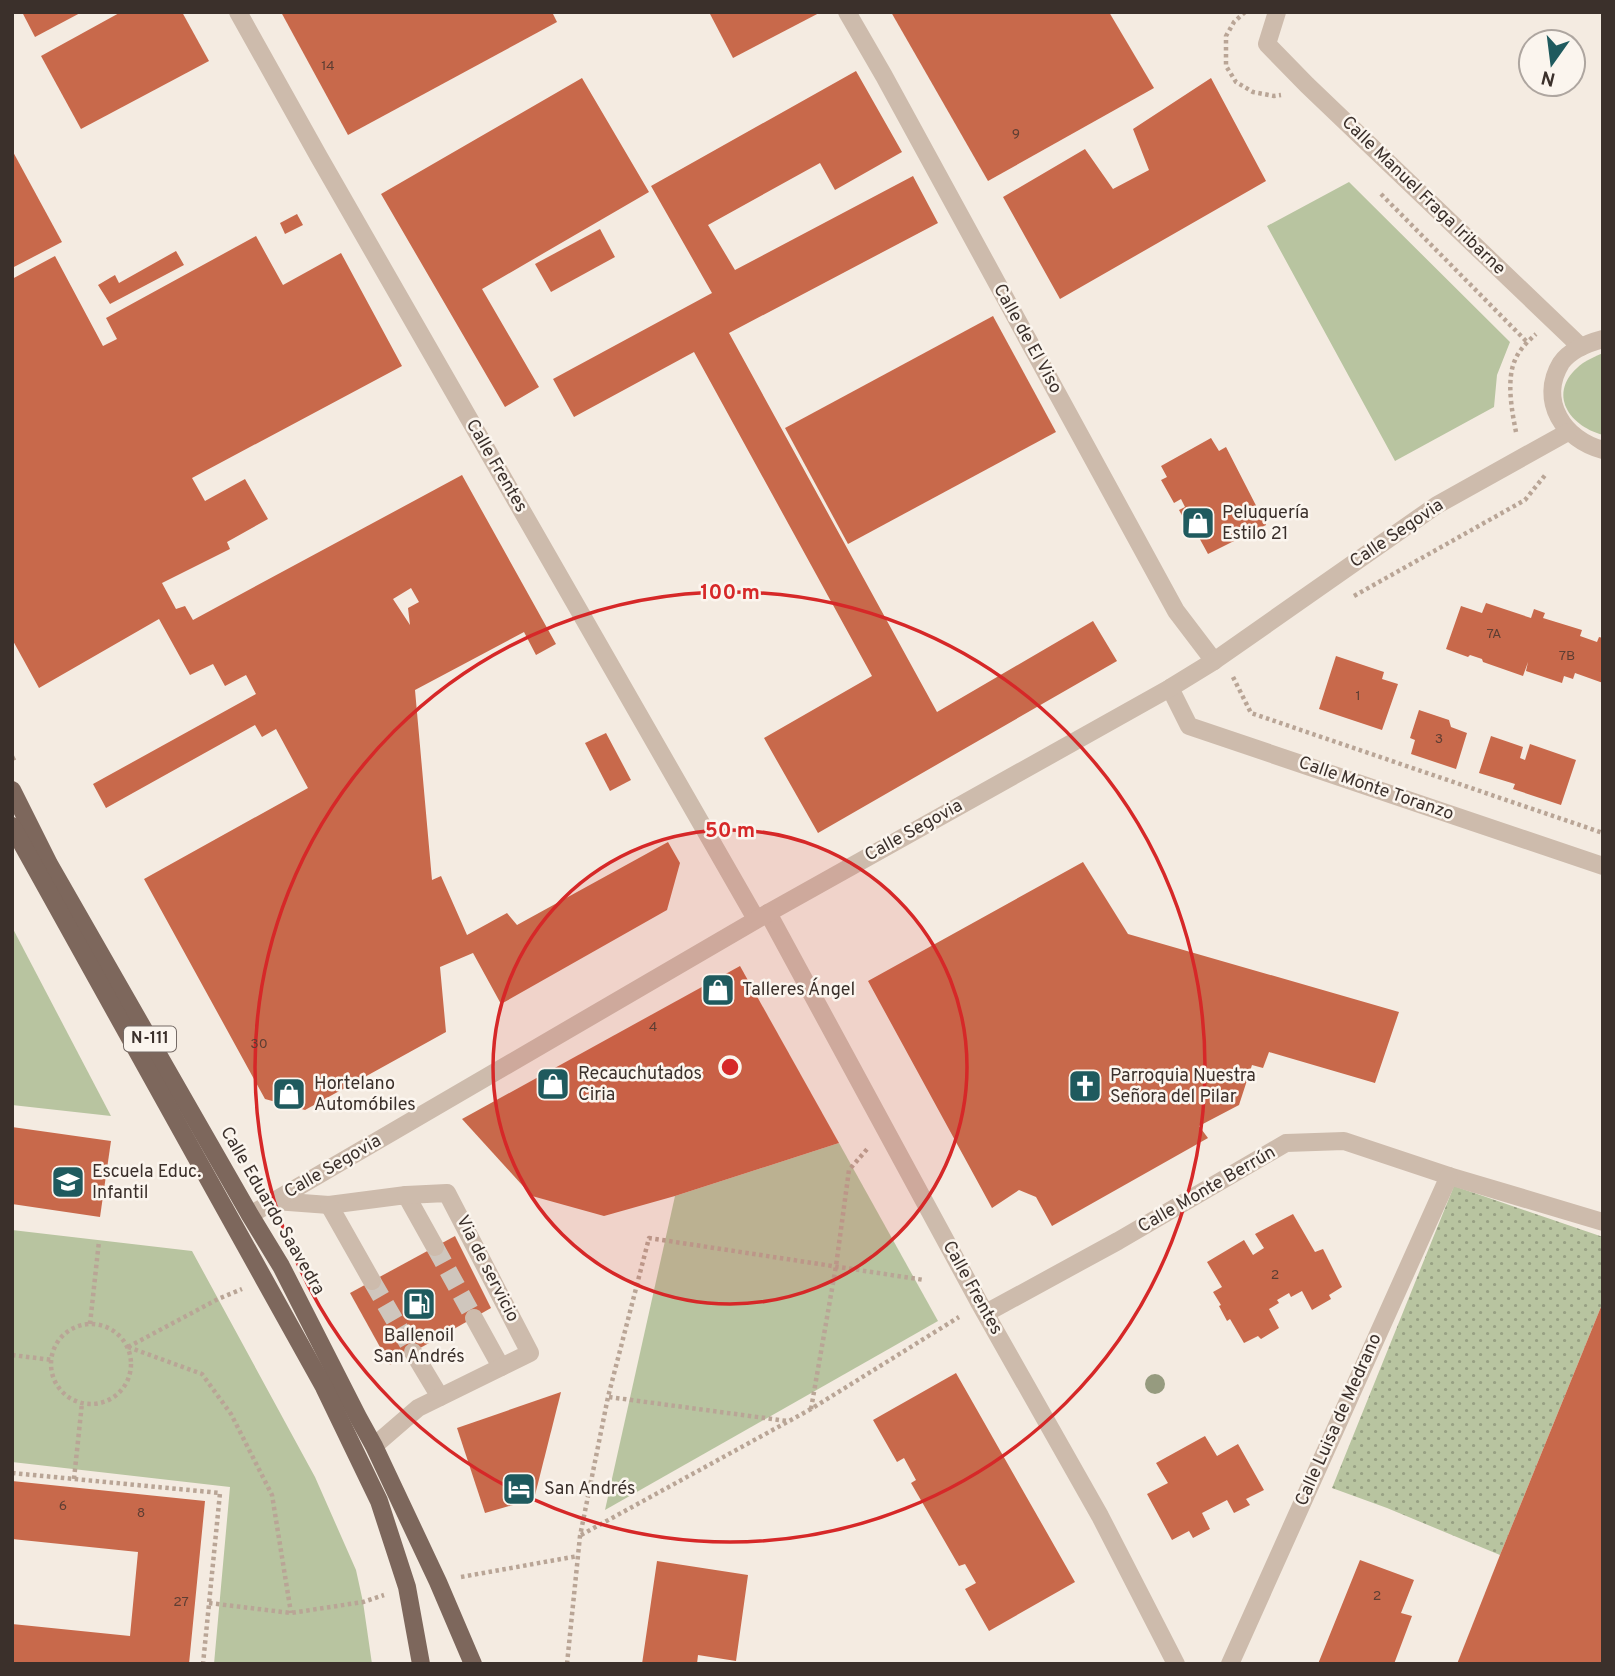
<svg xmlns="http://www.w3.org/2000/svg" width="1615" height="1676" viewBox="0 0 1615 1676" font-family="Overpass,sans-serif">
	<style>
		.green { fill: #b8c4a0 }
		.park { fill: url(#park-dots) }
		.building { fill: #c8694b; fill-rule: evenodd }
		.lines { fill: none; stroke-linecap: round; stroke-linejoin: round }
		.minor-tunnel { stroke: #cfc6bd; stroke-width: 18; stroke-dasharray: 18 9; stroke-linecap: butt }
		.path { stroke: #b9a596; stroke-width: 4.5; stroke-dasharray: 3.5 3.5; stroke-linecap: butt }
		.minor { stroke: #cdbbac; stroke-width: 18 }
		.major { stroke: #7d675c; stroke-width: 18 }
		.tree { fill: #969b7f }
		.ring { fill: none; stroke: #d62828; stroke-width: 3.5 }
		.labels { text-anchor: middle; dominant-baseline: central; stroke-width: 5; stroke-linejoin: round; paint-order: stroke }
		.number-label { font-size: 14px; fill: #5e3e33 }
		.shield { fill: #fbf5ee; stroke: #756b66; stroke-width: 2 }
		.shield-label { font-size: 16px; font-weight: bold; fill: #3b302b }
		.street-label { font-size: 18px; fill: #3b302b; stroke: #fbf5ee }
		.poi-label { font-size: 18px; fill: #3b302b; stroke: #fbf5ee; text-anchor: start }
		.centre { fill: #d62828; stroke: #fbf5ee; stroke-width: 3.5 }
		.ring-label { font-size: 21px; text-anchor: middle; font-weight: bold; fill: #d62828; stroke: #fbf5ee; stroke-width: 5; stroke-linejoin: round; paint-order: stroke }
	</style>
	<defs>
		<pattern id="park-dots" width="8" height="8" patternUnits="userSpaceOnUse" patternTransform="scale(1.75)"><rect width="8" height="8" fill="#b8c4a0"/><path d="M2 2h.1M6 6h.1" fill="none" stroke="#97a083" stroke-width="1.8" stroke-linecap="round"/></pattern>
	</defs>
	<rect width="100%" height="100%" fill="#f4ebe1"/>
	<g class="green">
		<path d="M1349,182L1510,342L1497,375L1494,407L1395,461L1267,226Z"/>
		<path d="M1603,353V435C1566,425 1546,390 1583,363C1589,359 1596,356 1603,353Z"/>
		<path d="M12,927L111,1116L12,1105Z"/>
		<path d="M839,1143L938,1321L605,1510L675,1196Z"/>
		<path d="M12,1230L192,1251L315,1477L356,1570L363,1602L372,1664H214L230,1487L12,1462Z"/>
	</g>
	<path class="park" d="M1454,1186L1603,1237V1302L1500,1555L1387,1508L1332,1488Z"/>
	<g class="building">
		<path d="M22,12H82L35,37Z"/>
		<path d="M121,12H182L209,61L81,129L41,56Z"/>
		<path d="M281,12H552L557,22L348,135Z"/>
		<path d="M709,12H821L733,58Z"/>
		<path d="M891,12H1109L1154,88L988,181Z"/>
		<path d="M856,71L902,152L835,190L820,163L708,225L735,270L913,176L938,223L729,333L937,712L1093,621L1117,661L818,833L764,738L872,676L694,352L574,417L553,379L712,293L651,186Z"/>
		<path d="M582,78L649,192L482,289L539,387L505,407L381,194Z"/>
		<path d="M1211,78L1266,181L1060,299L1003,197L1085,149L1113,189L1149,170L1133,129Z"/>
		<path d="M12,150L62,242L12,268Z"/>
		<path d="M297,214L303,225L285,234L280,223Z"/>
		<path d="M600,229L615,257L551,292L535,264Z"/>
		<path d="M256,236L283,285L341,253L402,366L192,478L205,501L245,479L268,519L227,542L230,549L162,583L176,609L185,606L193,620L462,475L556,644L536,655L524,632L415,690L432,880L441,876L467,935L507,913L517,925L668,842L680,863L667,910L501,1004L473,953L440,967L446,1032L305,1110L265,1099L144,879L308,788L276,729L262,737L255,725L106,808L93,784L256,694L246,675L225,686L213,664L190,675L159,619L39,688L12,639V279L55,256L103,346L117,339L106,318ZM411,588L419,602L408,608L410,625L393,599Z"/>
		<path d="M176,251L184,265L110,304L98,285L115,275L119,283Z"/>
		<path d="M993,316L1056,432L848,544L785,428Z"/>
		<path d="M1211,438L1219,451L1226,447L1266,525L1208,554L1196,532L1192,534L1179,510L1185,507L1181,499L1174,503L1161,480L1167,477L1161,466Z"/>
		<path d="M1486,603L1531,618L1534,609L1545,613L1543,618L1582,630L1580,636L1597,642L1599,637L1603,638V683L1575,673L1573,679L1564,676L1562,683L1526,671L1528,662L1523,676L1483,662L1482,659L1470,655L1468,657L1446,649L1461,606L1482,613Z"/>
		<path d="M1336,656L1384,672L1382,679L1398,684L1382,730L1319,709Z"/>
		<path d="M1419,710L1449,720L1451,727L1467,733L1456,769L1411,754L1415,740L1410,738Z"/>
		<path d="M606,733L631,780L610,791L585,743Z"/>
		<path d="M1491,736L1523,747L1520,758L1525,760L1530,744L1576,760L1561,805L1513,789L1515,784L1479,773Z"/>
		<path d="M1083,862L1128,934L1399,1012L1375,1083L1269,1052L1263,1068L1252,1065L1239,1105L1199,1126L1208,1138L1052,1226L1036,1197L1019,1190L992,1208L868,981Z"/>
		<path d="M740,966L839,1143L675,1196L604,1216L532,1196L462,1119Z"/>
		<path d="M12,1127L111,1141L100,1217L12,1204Z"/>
		<path d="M1293,1214L1315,1252L1323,1249L1342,1287L1329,1295L1331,1299L1312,1310L1302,1291L1291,1297L1289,1293L1277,1300L1279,1303L1269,1309L1279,1328L1261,1339L1258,1336L1244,1343L1230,1319L1227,1321L1219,1306L1221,1305L1213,1292L1222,1287L1207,1262L1244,1240L1253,1255L1264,1248L1255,1234Z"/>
		<path d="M455,1236L491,1308L390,1365L350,1293Z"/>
		<path d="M1603,1302V1664H1457L1500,1555Z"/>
		<path d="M956,1373L1075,1582L989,1631L965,1589L976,1583L965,1564L959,1566L911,1483L916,1480L904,1458L897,1462L873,1420Z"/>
		<path d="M561,1392L534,1499L485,1513L457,1428Z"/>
		<path d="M1205,1436L1217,1456L1238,1444L1264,1490L1246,1499L1250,1505L1234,1513L1227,1500L1202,1513L1210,1529L1193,1538L1189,1531L1172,1540L1147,1494L1168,1483L1156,1463Z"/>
		<path d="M12,1481L205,1501L189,1664H12V1624L130,1636L138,1552L12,1539Z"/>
		<path d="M1360,1560L1414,1580L1401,1613L1412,1616L1394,1664H1318Z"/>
		<path d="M657,1561L748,1575L736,1661L698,1655L697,1664H642Z"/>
	</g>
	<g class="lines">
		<g class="minor-tunnel">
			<path d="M435,1247L474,1318"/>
			<path d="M372,1281L413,1352"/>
		</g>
		<g class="path">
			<path d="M1245,12L1234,22L1226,36V66L1236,82L1253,92L1274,96L1281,95"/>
			<path d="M1381,194L1527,342"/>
			<path d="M1516,432C1512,412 1506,380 1515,360C1519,350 1528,341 1536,334"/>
			<path d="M1354,596L1525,500L1546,474"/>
			<path d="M1233,677L1251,713L1603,833"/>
			<path d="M12,759L18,756"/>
			<path d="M90,1324L99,1241"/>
			<circle cx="91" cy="1364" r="40"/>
			<path d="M128,1347L218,1299L242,1289"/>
			<path d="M128,1347L202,1374L231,1414L272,1495L291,1613"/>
			<path d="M12,1355L52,1360"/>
			<path d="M609,1397L787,1421"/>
			<path d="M811,1409L836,1266L849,1170L868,1148"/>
			<path d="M12,1473L220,1493L203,1664"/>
			<path d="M74,1479L82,1403"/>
			<path d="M581,1535L811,1409L959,1317"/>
			<path d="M461,1577L578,1556"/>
			<path d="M209,1603L291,1613L363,1602L384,1595"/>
			<path d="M567,1664L580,1536L608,1397L649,1238L924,1280"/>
		</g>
		<g class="minor">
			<path d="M238,12L319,157L756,919"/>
			<path d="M847,12L884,76L1176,611L1214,661"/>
			<path d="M1277,12L1267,44L1307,85L1581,347"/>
			<path d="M1603,339C1588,343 1570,350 1561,363C1538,401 1564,440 1603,450"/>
			<path d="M1170,688L1189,726L1603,866"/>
			<path d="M768,913L980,1304L1100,1516L1176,1664"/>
			<path d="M275,1201L329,1205L406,1195L435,1247"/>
			<path d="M329,1205L372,1281"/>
			<path d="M250,1215L768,913L1170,688L1214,661L1437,505L1568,432"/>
			<path d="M986,1313L1118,1241L1286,1143L1344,1141L1449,1176L1603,1222"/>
			<path d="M474,1318L501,1367"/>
			<path d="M413,1352L440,1397"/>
			<path d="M374,1446L418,1408L530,1353L447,1193L406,1195"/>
			<path d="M1230,1664L1449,1176"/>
		</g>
		<g class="major">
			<path d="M12,790L49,864L250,1215L281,1266L358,1417L374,1446L438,1582L473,1664"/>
			<path d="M12,826L324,1387L379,1501L407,1587L421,1664"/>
		</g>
	</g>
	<circle class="tree" cx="1155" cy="1384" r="10"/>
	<circle cx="730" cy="1067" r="237" fill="#d62828" fill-opacity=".12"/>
	<g class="ring">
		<circle cx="730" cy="1067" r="237"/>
		<circle cx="730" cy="1067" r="475"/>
	</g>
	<defs>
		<symbol id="shop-square" viewBox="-11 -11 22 22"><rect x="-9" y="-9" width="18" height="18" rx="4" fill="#1f5a5e" stroke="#fbf5ee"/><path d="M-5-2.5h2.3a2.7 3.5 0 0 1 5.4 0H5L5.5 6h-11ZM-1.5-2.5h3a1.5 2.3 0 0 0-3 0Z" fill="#fff"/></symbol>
		<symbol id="church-square" viewBox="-11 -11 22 22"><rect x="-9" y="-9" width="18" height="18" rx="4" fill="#1f5a5e" stroke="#fbf5ee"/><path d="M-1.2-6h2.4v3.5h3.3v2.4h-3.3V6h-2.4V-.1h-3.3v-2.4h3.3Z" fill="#fff"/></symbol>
		<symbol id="school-square" viewBox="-11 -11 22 22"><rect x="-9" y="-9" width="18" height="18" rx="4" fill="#1f5a5e" stroke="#fbf5ee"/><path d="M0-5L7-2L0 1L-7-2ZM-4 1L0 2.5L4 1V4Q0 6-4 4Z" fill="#fff"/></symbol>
		<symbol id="fuel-square" viewBox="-11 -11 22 22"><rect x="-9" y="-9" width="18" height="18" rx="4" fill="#1f5a5e" stroke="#fbf5ee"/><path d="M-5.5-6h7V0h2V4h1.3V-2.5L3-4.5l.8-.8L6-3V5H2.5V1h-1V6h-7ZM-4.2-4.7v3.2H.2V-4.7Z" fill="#fff"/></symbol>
		<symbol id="hotel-square" viewBox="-11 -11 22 22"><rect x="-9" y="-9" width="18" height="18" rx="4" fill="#1f5a5e" stroke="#fbf5ee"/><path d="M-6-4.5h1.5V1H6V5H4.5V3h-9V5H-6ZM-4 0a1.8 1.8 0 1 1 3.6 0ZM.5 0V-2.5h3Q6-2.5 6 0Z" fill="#fff"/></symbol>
	</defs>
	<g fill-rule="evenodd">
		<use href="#shop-square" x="1179" y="504" width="38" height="38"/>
		<use href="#shop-square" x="699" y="971" width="38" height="38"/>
		<use href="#shop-square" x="534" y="1065" width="38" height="38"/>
		<use href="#church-square" x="1066" y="1067" width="38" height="38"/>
		<use href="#shop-square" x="270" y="1075" width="38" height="38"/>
		<use href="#school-square" x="49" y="1163" width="38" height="38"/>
		<use href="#fuel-square" x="400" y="1285" width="38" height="38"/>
		<use href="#hotel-square" x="500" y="1470" width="38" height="38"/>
	</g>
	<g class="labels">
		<g class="number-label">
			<text x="328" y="66">14</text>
			<text x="1016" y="134">9</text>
			<text x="1494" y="634">7A</text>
			<text x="1567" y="656">7B</text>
			<text x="1358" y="696">1</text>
			<text x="1439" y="739">3</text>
			<text x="653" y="1027">4</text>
			<text x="259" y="1044">30</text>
			<text x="1275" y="1275">2</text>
			<text x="63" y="1506">6</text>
			<text x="141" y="1513">8</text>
			<text x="1377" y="1596">2</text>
			<text x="181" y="1602">27</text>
		</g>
		<rect class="shield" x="124" y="1026.5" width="52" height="25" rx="5"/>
		<g class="shield-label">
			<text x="150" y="1039">N-111</text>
		</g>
		<g class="street-label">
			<text transform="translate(1423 196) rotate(44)">Calle Manuel Fraga Iribarne</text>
			<text transform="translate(1027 339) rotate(61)">Calle de El Viso</text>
			<text transform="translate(496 466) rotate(60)">Calle Frentes</text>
			<text transform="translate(1397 534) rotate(-34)">Calle Segovia</text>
			<text transform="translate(1376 789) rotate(19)">Calle Monte Toranzo</text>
			<text transform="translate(914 831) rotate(-29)">Calle Segovia</text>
			<text transform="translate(333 1167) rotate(-30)">Calle Segovia</text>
			<text transform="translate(1207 1190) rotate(-30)">Calle Monte Berrún</text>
			<text transform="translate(272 1211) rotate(60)">Calle Eduardo Saavedra</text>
			<text transform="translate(487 1269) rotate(63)">Via de servicio</text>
			<text transform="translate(972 1288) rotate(61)">Calle Frentes</text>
			<text transform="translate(1339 1420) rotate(-66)">Calle Luisa de Medrano</text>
		</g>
		<g class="poi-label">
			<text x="1222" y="513">Peluquería<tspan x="1222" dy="21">Estilo 21</tspan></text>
			<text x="742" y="990">Talleres Ángel</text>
			<text x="578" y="1074">Recauchutados<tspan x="578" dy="21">Ciria</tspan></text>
			<text x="1110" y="1076">Parroquia Nuestra<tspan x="1110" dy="21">Señora del Pilar</tspan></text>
			<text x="314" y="1084">Hortelano<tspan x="314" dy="21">Automóbiles</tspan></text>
			<text x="92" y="1172">Escuela Educ.<tspan x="92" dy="21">Infantil</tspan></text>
			<text x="419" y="1336" text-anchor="middle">Ballenoil<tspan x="419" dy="21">San Andrés</tspan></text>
			<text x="544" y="1489">San Andrés</text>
		</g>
	</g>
	<circle cx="730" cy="1067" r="10" class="centre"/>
	<g class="ring-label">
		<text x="730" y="599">100 m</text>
		<text x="730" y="837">50 m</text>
	</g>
	<rect width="1615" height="1676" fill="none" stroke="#3b302b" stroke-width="28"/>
	<g transform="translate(1552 63) rotate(194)"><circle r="33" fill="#fbf5ee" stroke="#aea6a0" stroke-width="2"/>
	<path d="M0-5L12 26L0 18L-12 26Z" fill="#1f5a5e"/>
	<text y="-10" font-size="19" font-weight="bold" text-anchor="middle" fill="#3b302b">N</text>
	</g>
</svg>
